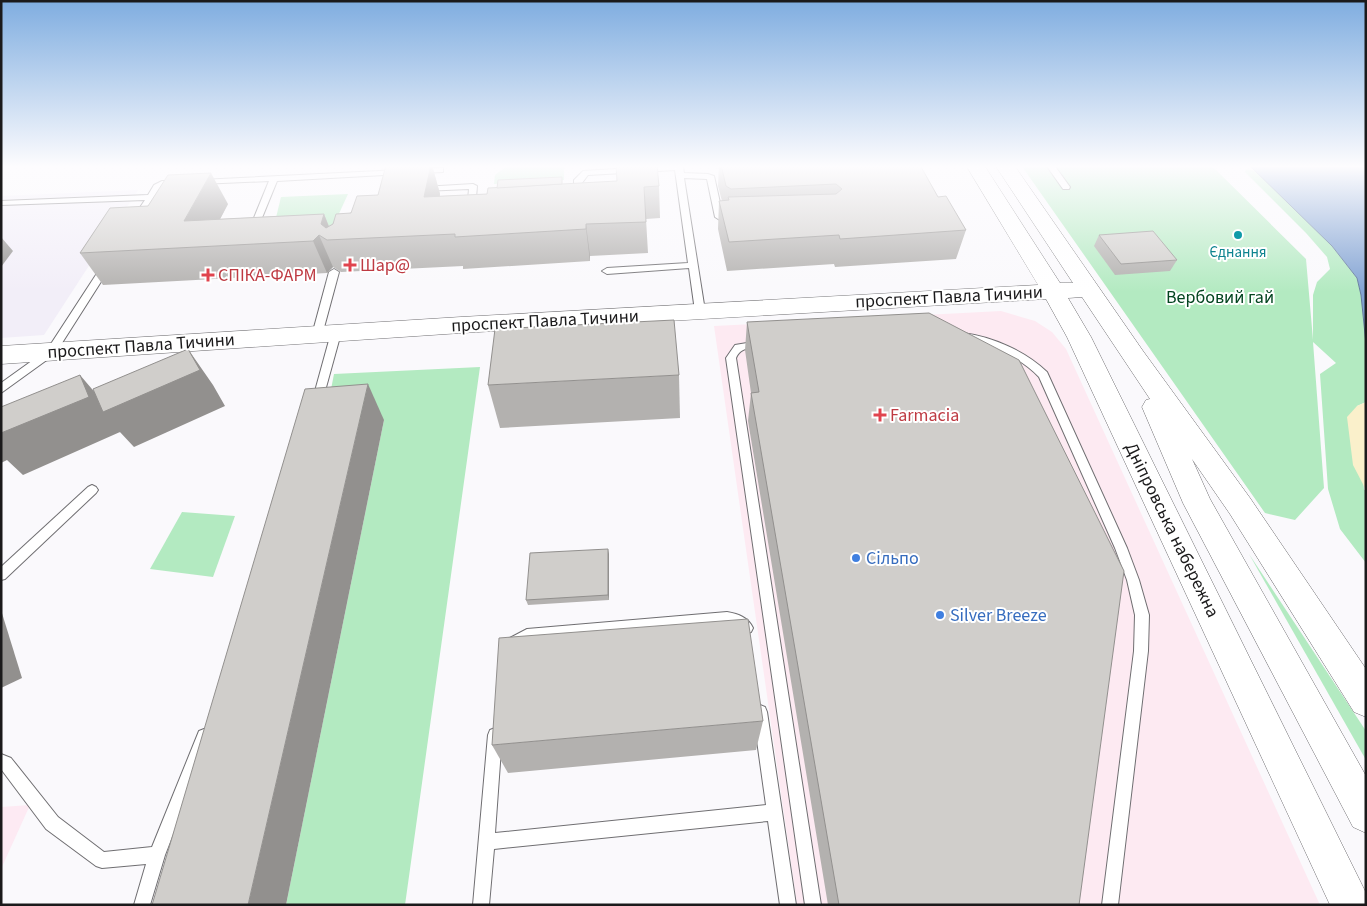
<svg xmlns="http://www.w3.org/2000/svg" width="1367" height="906" viewBox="0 0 1367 906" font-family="'Source Sans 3',sans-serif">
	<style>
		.commercial { fill: #fdeaf2 }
		.built { fill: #f2eef8 }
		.education { fill: #fdeaf3 }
		.green { fill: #b3eac1 }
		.sand { fill: #faf0cb }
		.water { fill: #82a3d3; stroke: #637a9c }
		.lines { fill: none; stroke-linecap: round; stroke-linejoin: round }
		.lane-casing { stroke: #6f6e71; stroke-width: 2 }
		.secondary-casing { stroke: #6f6e71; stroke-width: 1 }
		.lane { fill: #fff; fill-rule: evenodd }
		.secondary { fill: #fff; fill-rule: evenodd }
		.wall { fill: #b3b1af }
		.shaded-wall { fill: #92908e }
		.building { fill: #d0cecb; stroke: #92908e }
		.culture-dot { fill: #0f9aa8; stroke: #fff; stroke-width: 2 }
		.health-dot { fill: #e0444e; stroke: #fff; stroke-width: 2 }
		.shop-dot { fill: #3f7fe0; stroke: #fff; stroke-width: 2 }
		.labels { text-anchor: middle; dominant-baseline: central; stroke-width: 4; stroke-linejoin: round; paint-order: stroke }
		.far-culture-label { font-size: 15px; fill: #0d838f; stroke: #fff }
		.health-label { font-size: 18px; fill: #be3a42; stroke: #fff; text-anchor: start }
		.street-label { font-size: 18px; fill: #1b1a1b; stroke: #fff }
		.park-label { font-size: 18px; fill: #034520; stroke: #fff }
		.shop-label { font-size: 18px; fill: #366cbe; stroke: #fff; text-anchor: start }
	</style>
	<rect width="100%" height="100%" fill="#faf9fc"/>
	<path class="commercial" d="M1001,311L1035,321L1052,332L1066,349L1320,905H797L714,326Z"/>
	<path class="built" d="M138,190L44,335L1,338V196Z"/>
	<path class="education" d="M30,805L1,869V807Z"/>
	<g class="green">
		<path d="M508,165H564V180L494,184L495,175Z"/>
		<path d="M1021,165H1211L1306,259L1313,340V295L1317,282L1330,269L1327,257L1306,233L1245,172L1246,169L1257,171L1332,246L1357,278L1361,295L1366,344V402L1357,406L1364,490H1366V563L1340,529L1328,489L1320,374L1336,363L1313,342L1324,488L1295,520L1265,513Z"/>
		<path d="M348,194L331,231L272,234L281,197Z"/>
		<path d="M480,367L405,905H286L384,420L324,425L334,374Z"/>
		<path d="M182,512L235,516L213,577L150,569Z"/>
		<path d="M1249,554L1366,731V760Z"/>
	</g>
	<path class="sand" d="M1366,402V490L1353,465L1347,417L1357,406Z"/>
	<path class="water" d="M1249,165H1366V344L1361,295L1357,278L1332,246Z"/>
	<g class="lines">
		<defs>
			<g id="lane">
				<path d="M680,165L683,167L684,173L708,174L714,176L723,216L733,222L732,224H726L715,217L707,179L684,178L705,311L700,314L695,311L689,268L607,274L602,271L607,268L688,263L675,170L588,175L582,183V197L578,199L574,197V180L583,171Z"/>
				<path d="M1046,165H1054L1070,187L1069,189H1063Z"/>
				<path d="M440,168H443V172L420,173L416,171L420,169Z"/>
				<path d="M399,170H402V174L277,181L257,230L253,233L249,230L269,181L200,184L196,182L200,180Z"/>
				<path d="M162,181H176L180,183L160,189L139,221L136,222L132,219L145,200L1,205V201L148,195L154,185Z"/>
				<path d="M473,184L477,186L475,210L471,213L467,210L469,189L423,191L419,189L423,187Z"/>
				<path d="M106,263L111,266L55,354L1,393V383L47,350L103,264Z"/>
				<path d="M334,269L339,272L322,335L317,338L312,335L329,272Z"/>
				<path d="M336,330L341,333L322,402L317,406L312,402L331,333Z"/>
				<path d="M963,333C993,337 1025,351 1047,372L1127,548L1139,580L1149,615L1148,651L1118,905H1102L1134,651L1135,615L1127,580L1115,548L1039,377C1017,354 989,346 960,338L958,336L960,334Z"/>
				<path d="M759,341L764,344L763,346C752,349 741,346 736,358L821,905H805L726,358L735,345Z"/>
				<path d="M92,485L96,487L98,490L96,493L5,579L1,580V567L88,487Z"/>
				<path d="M727,612C738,614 748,617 753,628L751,632L746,634L734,625L727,624L529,641L513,649L508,647L506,643L508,639L527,629Z"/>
				<path d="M760,705L765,707L767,712L796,905H780L768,821L494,849L489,905H473L488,735L490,730L495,728L500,730L502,735L495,833L766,805L753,712L755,707Z"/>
				<path d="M204,729L209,731L211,736L165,855L150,905H134L146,864L102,868L96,866L46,829L1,769V754L11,758L58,817L104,852L152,847L199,731Z"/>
			</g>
			<path id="secondary" d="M966,165H984L1060,283H1073L995,165H1014L1143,351L1250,498L1366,669V717L1354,712L1230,514L1192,459L1210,499L1366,776V833L1353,827L1183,503L1142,407L1146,400L1150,399L1082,297L1068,298L1091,337L1365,891L1366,905H1330L1067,337L1046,299L461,333L1,364V346L461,317L1038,285Z"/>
		</defs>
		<use href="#lane" class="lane-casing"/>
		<use href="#secondary" class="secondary-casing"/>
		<use href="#lane" class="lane"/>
		<use href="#secondary" class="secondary"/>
	</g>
	<g class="wall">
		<path d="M386,165H432L440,194V196L487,194L497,188L562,184L659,186L660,218L646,219L648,253L590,256V261L463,269V266L341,272L333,267L327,273L103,285L80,253L228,204L220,219L324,214L329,226L378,195Z"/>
		<path d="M719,165H920L938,197L966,230L956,259L835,267L834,264L727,271L718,229L719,201H722L718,186Z"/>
		<path d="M1099,235L1177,260L1170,271L1115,275L1094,246Z"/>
		<path d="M747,322L1079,905H828L748,421L751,393L745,350Z"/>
		<path d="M679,375L680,418L500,428L488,385Z"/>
		<path d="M609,554V600L528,605L526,600Z"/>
		<path d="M763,721L756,750L508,773L492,745Z"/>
	</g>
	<g class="shaded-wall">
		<path d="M431,165H432L440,194L433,229L424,197Z"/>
		<path d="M211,173L228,204L206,246L184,221Z"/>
		<path d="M324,214L334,240L321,224Z"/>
		<path d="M586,224L590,256V261L586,229Z"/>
		<path d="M319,235L333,267L327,273L313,241Z"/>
		<path d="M1,237L13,251L1,267Z"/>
		<path d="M188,349L213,385L225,406L134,447L119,431L120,432L23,475L7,460L1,463V433L80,375L109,409Z"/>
		<path d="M368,384L384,420L286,905H248Z"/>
		<path d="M608,549L609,554V600L608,595Z"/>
		<path d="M1,610L22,678L1,688Z"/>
	</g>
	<g class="building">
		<path d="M386,165H431L424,197L487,194L488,188L617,181L616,165H657L659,186L644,187L646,222L586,224V229L455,237V234L327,240L319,235L313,241L80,253L110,208L148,206L168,175L211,173L184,221L324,214L321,224L326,228L333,224L336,214L351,213L357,196L378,195Z"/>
		<path d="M721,165H920L938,197L946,196L966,230L840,239L839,235L729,242L719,201L729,200L728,197L836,194L842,189L836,184L731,189L726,186Z"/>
		<path d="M562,177V184L497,188L498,180Z"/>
		<path d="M1153,231L1177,260L1121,264L1099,235Z"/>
		<path d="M929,313L1019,360L1124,571L1079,905H839L751,393L759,392L747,322Z"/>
		<path d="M674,320L679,375L488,385L495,329Z"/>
		<path d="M188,349L200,370L103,412L93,389Z"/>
		<path d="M80,375L89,397L1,433V407Z"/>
		<path d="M368,384L248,905H152L305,389Z"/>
		<path d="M608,549V595L526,600L530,553Z"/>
		<path d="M748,619L763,721L492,745L499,638Z"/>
	</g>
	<linearGradient id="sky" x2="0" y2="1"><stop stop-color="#7fade0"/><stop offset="0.57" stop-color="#fdfcfe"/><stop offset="1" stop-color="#fdfcfe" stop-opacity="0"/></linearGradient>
	<rect width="1367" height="292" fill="url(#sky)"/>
	<circle class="culture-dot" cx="1238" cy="235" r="5"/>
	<g class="health-dot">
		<path d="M347.5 257.5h5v5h5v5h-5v5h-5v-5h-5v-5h5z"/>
		<path d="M205.5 267.5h5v5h5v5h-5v5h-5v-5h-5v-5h5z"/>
		<path d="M877.5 407.5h5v5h5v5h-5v5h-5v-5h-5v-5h5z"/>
	</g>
	<g class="shop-dot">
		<circle cx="856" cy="558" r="5"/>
		<circle cx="940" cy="615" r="5"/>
	</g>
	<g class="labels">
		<g class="far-culture-label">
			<text x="1238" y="252">Єднання</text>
		</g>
		<g class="health-label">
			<text x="360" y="265">Шар@</text>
			<text x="218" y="275">СПІКА-ФАРМ</text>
			<text x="890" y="415">Farmacia</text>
		</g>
		<g class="street-label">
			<text transform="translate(949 297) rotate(-3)">проспект Павла Тичини</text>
			<text transform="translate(545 321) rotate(-3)">проспект Павла Тичини</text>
			<text transform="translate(141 346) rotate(-4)">проспект Павла Тичини</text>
			<text transform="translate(1172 530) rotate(64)">Дніпровська набережна</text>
		</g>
		<g class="park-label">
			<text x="1220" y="297">Вербовий гай</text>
		</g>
		<g class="shop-label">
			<text x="866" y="558">Сільпо</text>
			<text x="950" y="615">Silver Breeze</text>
		</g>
	</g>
	<rect width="1367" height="906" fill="none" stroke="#1b1a1b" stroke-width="5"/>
</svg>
